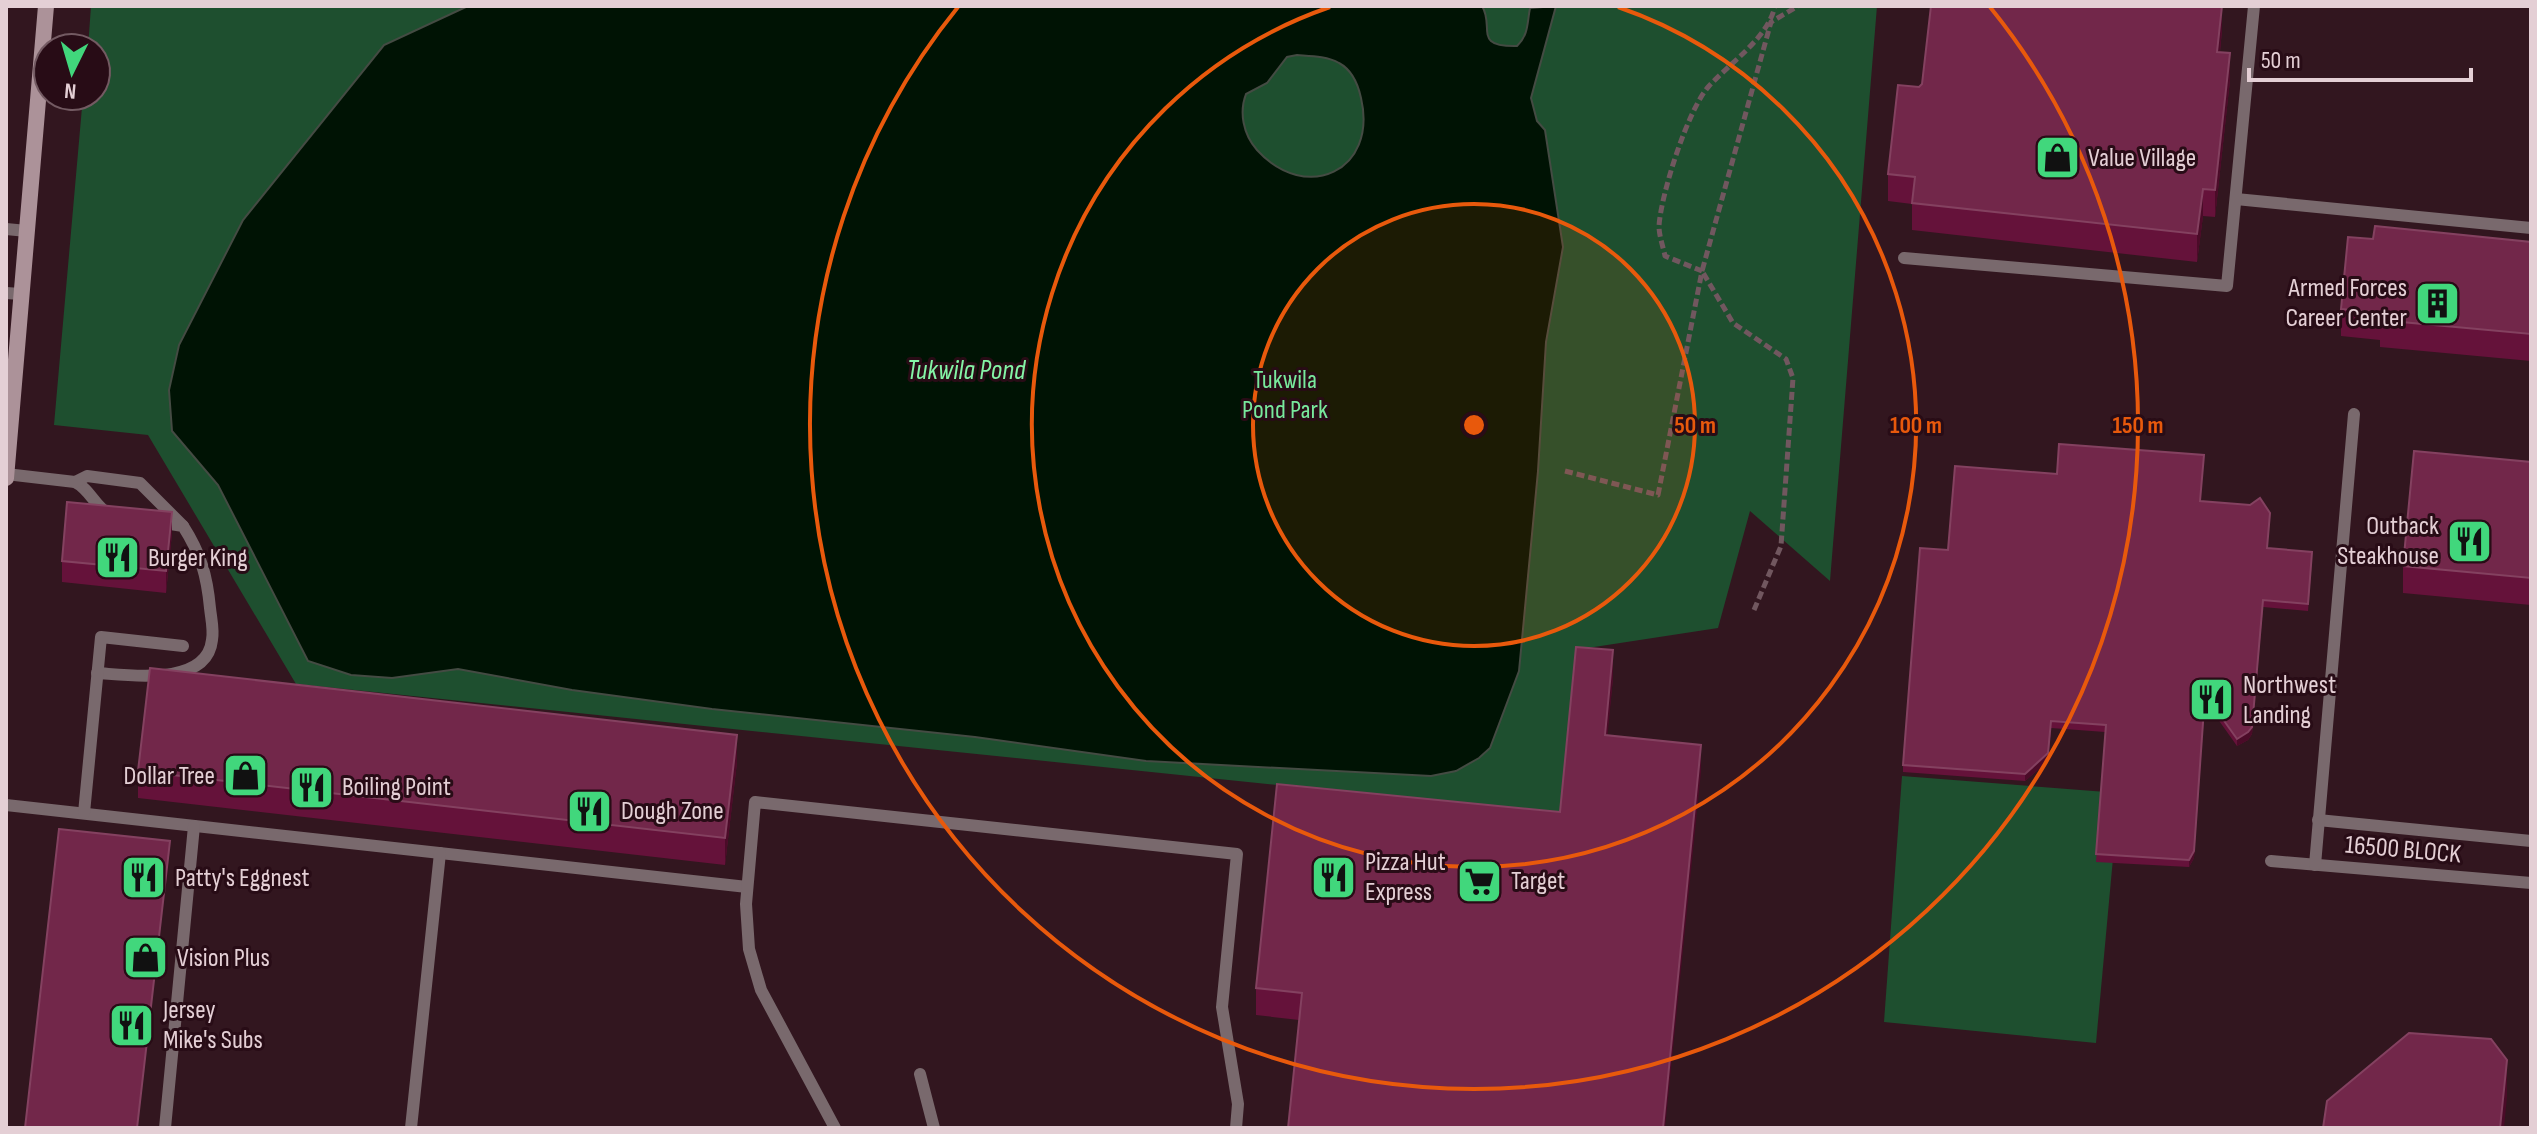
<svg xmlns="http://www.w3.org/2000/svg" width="2537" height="1134" viewBox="0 0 2537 1134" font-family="'Sofia Sans Condensed',sans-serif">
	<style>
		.green { fill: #1e4f2f }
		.water { fill: #001304; stroke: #444b43; stroke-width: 2; fill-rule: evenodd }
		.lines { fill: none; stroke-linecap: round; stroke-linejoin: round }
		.path { stroke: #71575f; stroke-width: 5; stroke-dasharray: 8 4; stroke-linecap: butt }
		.lane { stroke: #79696d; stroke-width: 12 }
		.secondary { stroke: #ac9299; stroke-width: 16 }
		.wall { fill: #65123a }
		.shaded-wall { fill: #4b0b28 }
		.building { fill: #72274a; stroke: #844160; stroke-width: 2 }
		.ring { fill: none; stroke: #e8590c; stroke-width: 4 }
		.labels { text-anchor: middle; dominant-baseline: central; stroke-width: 6; stroke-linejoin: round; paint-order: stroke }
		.poi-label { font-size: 26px; fill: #e4cfd5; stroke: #280c16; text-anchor: start }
		.park-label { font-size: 26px; fill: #78e99c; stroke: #280c16 }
		.street-label { font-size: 26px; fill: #e4cfd5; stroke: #280c16 }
		.water-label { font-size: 28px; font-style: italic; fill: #84f4a6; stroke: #280c16 }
		.centre { fill: #e8590c; stroke: #280c16; stroke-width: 4 }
		.ring-label { font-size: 24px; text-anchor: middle; font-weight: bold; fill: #e8590c; stroke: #280c16; stroke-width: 6; stroke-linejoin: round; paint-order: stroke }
	</style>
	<rect width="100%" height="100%" fill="#32161f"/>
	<g class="green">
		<path d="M91,6H1877L1830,581L1750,511L1718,628L1581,649L1560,814L296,684L148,435L54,425L83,96H96V48H88Z"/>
		<path d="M1902,776L2119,793L2096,1043L1884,1022Z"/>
	</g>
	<path class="water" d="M468,6H1482C1495,27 1472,47 1517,46C1529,34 1527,23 1530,8L1556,6L1531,98L1537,121L1545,130L1563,247L1546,342L1538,471L1519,671L1490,748L1479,758L1456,771L1431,776L1146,761L975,737L712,709L572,690L458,669L392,678L351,675L308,661L218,485L172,431L169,390L179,345L243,220L384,45ZM1297,55C1309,56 1327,56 1339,63C1352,70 1358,84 1361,98C1378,171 1306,204 1257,150C1243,134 1239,112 1246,94L1267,83L1287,57Z"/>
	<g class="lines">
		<g class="path">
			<path d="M1565,471L1658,495L1702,271L1665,256C1663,246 1659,236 1659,226C1661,194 1688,109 1709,86C1731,62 1768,38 1775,6"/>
			<path d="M1754,610L1781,546L1793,378L1786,359L1733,323L1702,271L1771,22L1798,6"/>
		</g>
		<g class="lane">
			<path d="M2236,199L2531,228"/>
			<path d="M6,229L27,231"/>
			<path d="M1904,258L2227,286L2254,6"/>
			<path d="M6,293L21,294"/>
			<path d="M6,474L75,482C90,489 95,507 109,514"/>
			<path d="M75,482L87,476L140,483L183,526"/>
			<path d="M97,673C129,675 207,687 212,640C214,630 211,618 210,608C207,576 201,554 183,526L158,522"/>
			<path d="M6,805L747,887"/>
			<path d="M84,813L101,637L183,646"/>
			<path d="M2318,820L2531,841"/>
			<path d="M2271,861L2531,883"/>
			<path d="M2315,865L2354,414"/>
			<path d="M920,1074L934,1128"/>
			<path d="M165,1128L194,826"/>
			<path d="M411,1128L440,853"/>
			<path d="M835,1128L761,990L749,949L746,904L755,802L1237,854L1222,1007L1238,1104L1236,1128"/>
		</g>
		<path class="secondary" d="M6,478L46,6"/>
	</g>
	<g class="wall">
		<path d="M2222,30L2220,52L2230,80L2215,217L2203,216L2197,262L1912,230V204L1888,201V174L1919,87Z"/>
		<path d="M2373,239L2531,242V361L2380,347V340L2341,336V309Z"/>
		<path d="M2531,462V605L2403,593V566Z"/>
		<path d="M2201,502L2268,548L2312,560L2308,611L2263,607L2252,734L2248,740L2237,746L2205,701L2194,858L2189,867L2096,862L2105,732L2051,728L2048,761L2025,781L1903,772V765Z"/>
		<path d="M172,533L166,593L62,582V561Z"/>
		<path d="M1613,678L1607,735L1701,772L1299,1020L1256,1015V988L1560,812Z"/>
		<path d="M737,762L725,865L138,798V771Z"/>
	</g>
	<g class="shaded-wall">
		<path d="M2222,6V30L2217,79V52Z"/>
		<path d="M2230,53V80L2215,217V190Z"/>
		<path d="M2203,189V216L2197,262V234Z"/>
		<path d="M172,512V533L166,593V571Z"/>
		<path d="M2263,600L2252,734L2248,740L2237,746V739Z"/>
		<path d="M1613,650V678L1605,762V735Z"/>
		<path d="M2205,701L2194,858L2189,867V860Z"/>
		<path d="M2051,728L2048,761L2025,781V774Z"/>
		<path d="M737,735V762L725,865V838Z"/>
		<path d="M1701,745V772L1665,1128H1663Z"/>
		<path d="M170,841V848L137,1128Z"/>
		<path d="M2507,1060V1097L2504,1128H2500Z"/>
	</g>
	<g class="building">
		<path d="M1931,6H2222L2217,52L2230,53L2215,190L2203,189L2197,234L1912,203L1915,177L1888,174L1898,85L1919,87L1922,84Z"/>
		<path d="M2375,226L2531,242V334L2380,320L2381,313L2341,309L2348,237L2373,239Z"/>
		<path d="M2059,444L2204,455L2200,501L2250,505L2260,498L2270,513L2267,548L2312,552L2308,604L2263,600L2252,727L2248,732L2237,739L2205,694L2194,851L2189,860L2096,854L2106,725L2051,721L2048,753L2025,774L1903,765L1920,548L1948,550L1955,466L2057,474Z"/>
		<path d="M2414,451L2531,462V578L2403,566Z"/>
		<path d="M67,502L172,512L166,571L62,561Z"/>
		<path d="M1576,647L1613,650L1605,735L1701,745L1663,1128H1288L1302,993L1256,988L1277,784L1560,812Z"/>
		<path d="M150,668L737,735L725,838L138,771Z"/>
		<path d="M59,829L170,841L137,1128H25Z"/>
		<path d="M2409,1033L2491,1039L2507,1060L2500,1128H2323L2327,1101Z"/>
	</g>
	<circle cx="1474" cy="425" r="221" fill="#e8590c" fill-opacity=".12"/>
	<g class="ring">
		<circle cx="1474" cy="425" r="221"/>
		<path d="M1618 7A442 442 0 1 1 1330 7"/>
		<path d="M1990 7A664 664 0 1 1 958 7"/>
	</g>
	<defs>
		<symbol id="shop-square" viewBox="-11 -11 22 22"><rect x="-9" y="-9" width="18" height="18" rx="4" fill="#41d77c" stroke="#280c16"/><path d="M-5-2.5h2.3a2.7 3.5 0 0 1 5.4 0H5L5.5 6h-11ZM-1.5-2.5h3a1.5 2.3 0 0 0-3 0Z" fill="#111"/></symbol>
		<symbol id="building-square" viewBox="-11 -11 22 22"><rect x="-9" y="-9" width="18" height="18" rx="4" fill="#41d77c" stroke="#280c16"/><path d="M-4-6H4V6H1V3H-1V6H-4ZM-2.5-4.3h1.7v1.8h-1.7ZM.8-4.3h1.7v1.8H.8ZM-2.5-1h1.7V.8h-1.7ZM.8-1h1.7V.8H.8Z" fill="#111"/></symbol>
		<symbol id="restaurant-square" viewBox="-11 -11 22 22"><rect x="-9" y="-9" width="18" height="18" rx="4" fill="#41d77c" stroke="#280c16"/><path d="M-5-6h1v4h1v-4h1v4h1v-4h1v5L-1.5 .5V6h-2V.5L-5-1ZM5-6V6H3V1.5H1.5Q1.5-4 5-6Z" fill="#111"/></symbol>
		<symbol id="supermarket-square" viewBox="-11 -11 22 22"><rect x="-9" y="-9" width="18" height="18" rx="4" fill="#41d77c" stroke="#280c16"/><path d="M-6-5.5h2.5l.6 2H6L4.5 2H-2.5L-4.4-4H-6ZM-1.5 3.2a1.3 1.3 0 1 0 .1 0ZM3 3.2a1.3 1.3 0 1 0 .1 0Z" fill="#111"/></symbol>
	</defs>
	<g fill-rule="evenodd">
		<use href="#shop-square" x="2032" y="132" width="51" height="51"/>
		<use href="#building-square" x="2412" y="278" width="51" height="51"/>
		<use href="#restaurant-square" x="2444" y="516" width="51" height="51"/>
		<use href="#restaurant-square" x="92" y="532" width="51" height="51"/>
		<use href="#restaurant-square" x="2186" y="674" width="51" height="51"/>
		<use href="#shop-square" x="220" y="750" width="51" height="51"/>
		<use href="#restaurant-square" x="286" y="762" width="51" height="51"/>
		<use href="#restaurant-square" x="564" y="786" width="51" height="51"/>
		<use href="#restaurant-square" x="1308" y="852" width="51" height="51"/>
		<use href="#restaurant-square" x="118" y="852" width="51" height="51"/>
		<use href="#supermarket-square" x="1454" y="856" width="51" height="51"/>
		<use href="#shop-square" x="120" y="932" width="51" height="51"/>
		<use href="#restaurant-square" x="106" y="1000" width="51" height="51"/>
	</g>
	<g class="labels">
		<g class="poi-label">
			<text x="2088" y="158">Value Village</text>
			<text x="2407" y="288" text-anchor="end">Armed Forces<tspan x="2407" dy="30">Career Center</tspan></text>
			<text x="2439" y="526" text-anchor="end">Outback<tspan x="2439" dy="30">Steakhouse</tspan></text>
			<text x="148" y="558">Burger King</text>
			<text x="2243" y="685">Northwest<tspan x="2243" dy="30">Landing</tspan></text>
			<text x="215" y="776" text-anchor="end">Dollar Tree</text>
			<text x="342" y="787">Boiling Point</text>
			<text x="621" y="811">Dough Zone</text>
			<text x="1365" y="862">Pizza Hut<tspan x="1365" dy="30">Express</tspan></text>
			<text x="175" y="878">Patty's Eggnest</text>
			<text x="1511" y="881">Target</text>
			<text x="177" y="958">Vision Plus</text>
			<text x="163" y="1010">Jersey<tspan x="163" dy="30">Mike's Subs</tspan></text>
		</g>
		<g class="park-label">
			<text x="1285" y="380">Tukwila<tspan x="1285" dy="30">Pond Park</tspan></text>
		</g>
		<g class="street-label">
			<text transform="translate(2403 850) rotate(5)">16500 BLOCK</text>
		</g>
		<g class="water-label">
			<text x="966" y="370">Tukwila Pond</text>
		</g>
	</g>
	<circle cx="1474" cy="425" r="12" class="centre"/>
	<g class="ring-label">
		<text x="1695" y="433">50 m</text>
		<text x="1916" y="433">100 m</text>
		<text x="2138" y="433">150 m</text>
	</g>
	<rect width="2537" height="1134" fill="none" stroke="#e4cfd5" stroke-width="16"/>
	<g transform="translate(72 72) rotate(185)"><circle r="38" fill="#280c16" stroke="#735a62" stroke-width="2"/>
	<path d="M0-6L14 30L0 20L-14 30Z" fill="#41d77c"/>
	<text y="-12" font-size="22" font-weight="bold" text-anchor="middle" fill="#e4cfd5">N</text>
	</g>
	<path d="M2249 68v12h222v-12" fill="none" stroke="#e4cfd5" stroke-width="4"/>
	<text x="2261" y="68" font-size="24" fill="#e4cfd5" stroke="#280c16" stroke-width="6" paint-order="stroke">50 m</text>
</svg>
